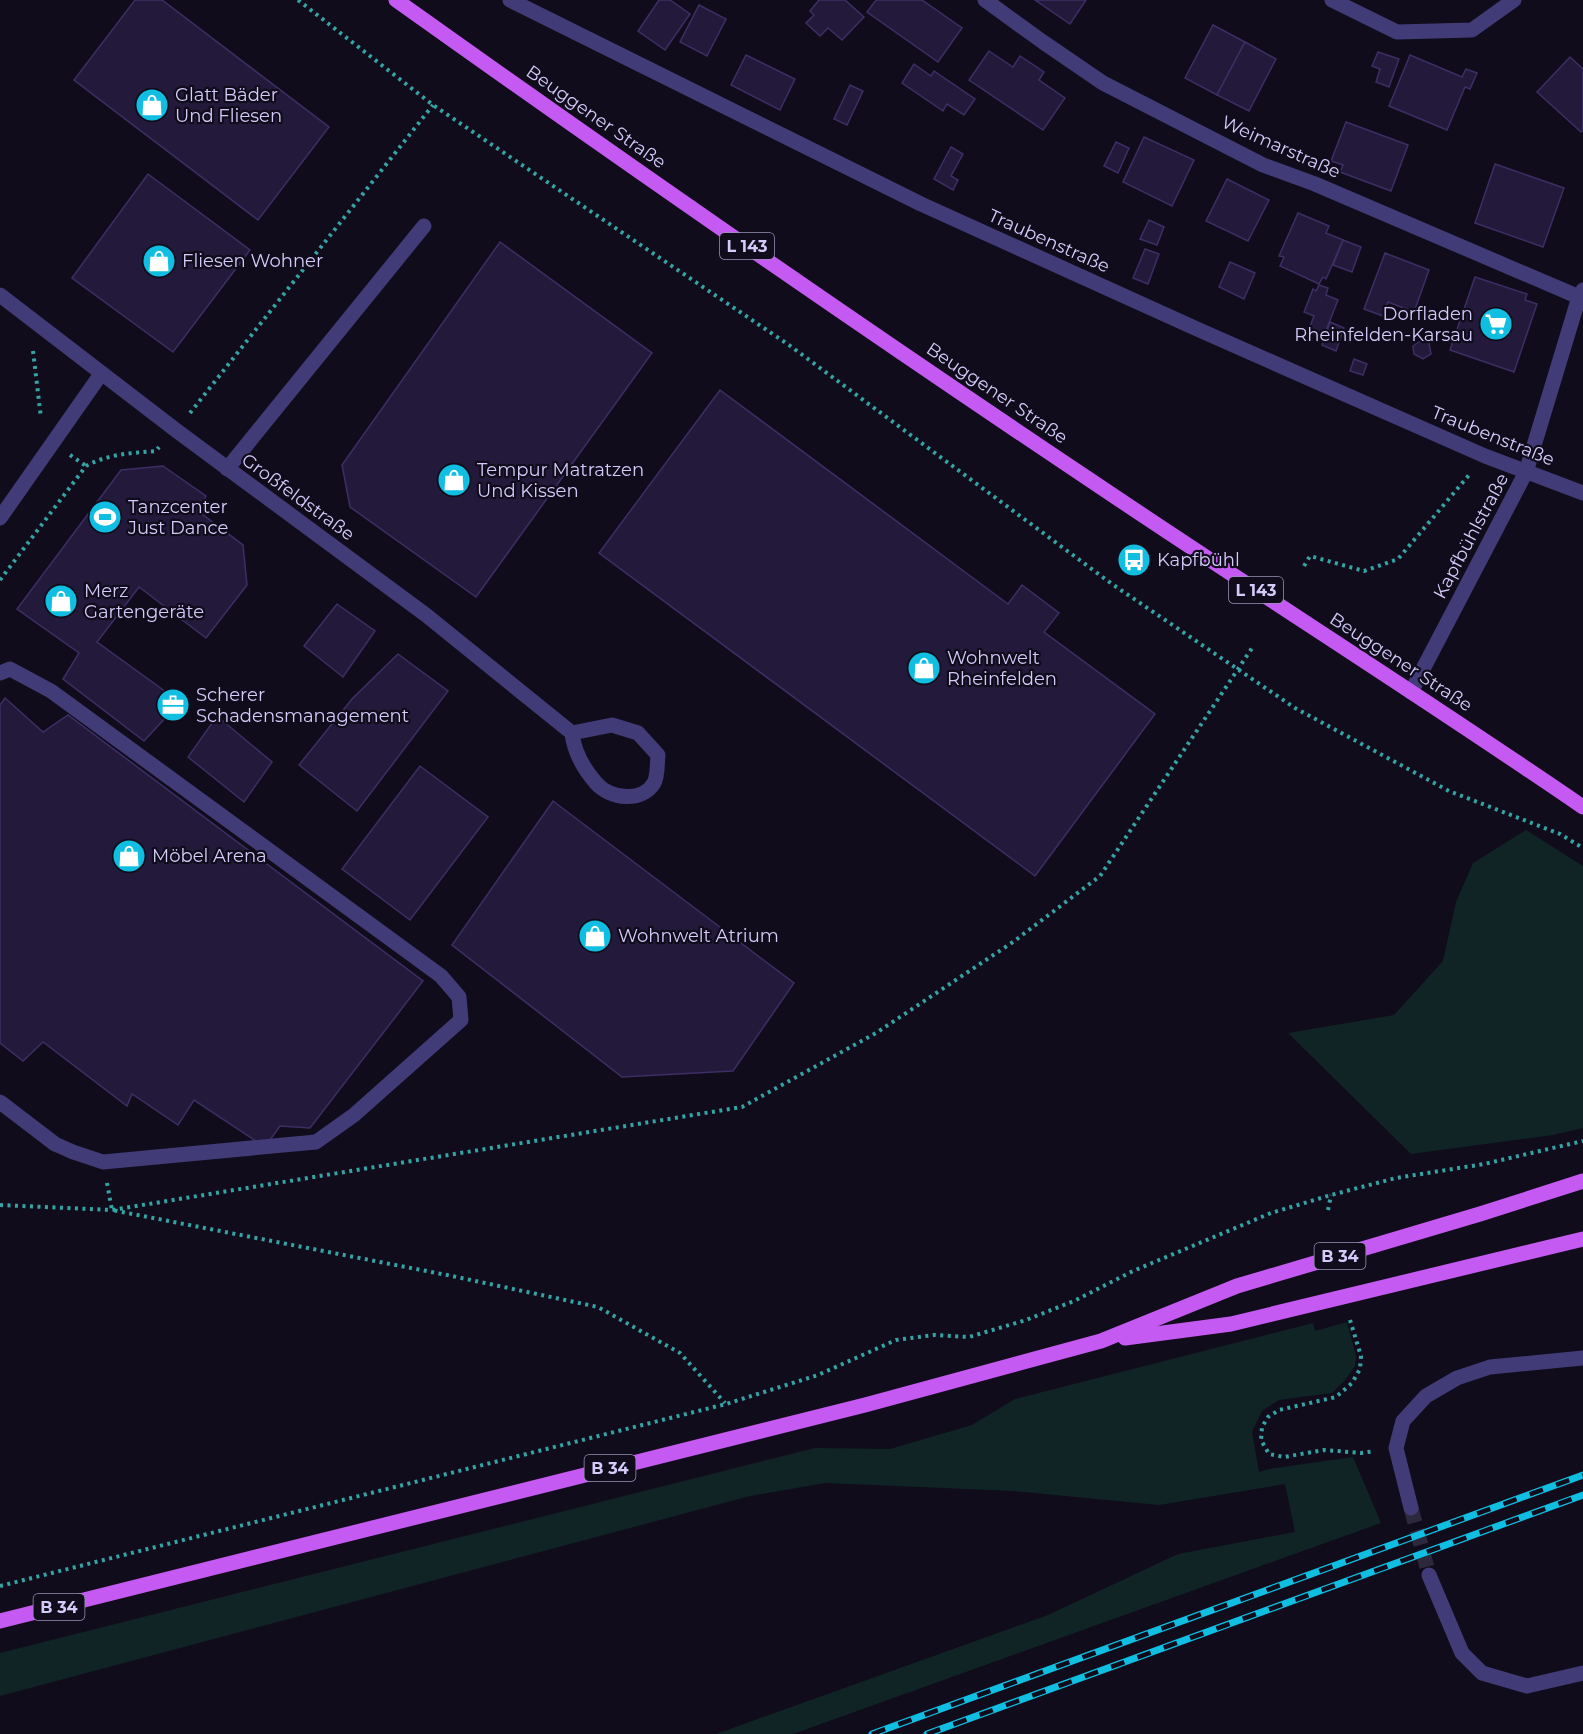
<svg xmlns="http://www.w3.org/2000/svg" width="1583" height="1734" viewBox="0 0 1583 1734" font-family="Montserrat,sans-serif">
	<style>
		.green { fill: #102425 }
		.building { fill: #231a3b; stroke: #3d2e65; stroke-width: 1.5 }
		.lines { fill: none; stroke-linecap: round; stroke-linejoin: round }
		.street-tunnel { stroke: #2d293d; stroke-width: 15; stroke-dasharray: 15 8; stroke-linecap: butt }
		.path { stroke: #35a4a5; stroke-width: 4; stroke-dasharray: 3 4.5; stroke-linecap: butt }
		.lane { stroke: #413b77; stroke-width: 15 }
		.street { stroke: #413b77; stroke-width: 15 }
		.primary { stroke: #c55af3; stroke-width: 15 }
		.rail-casing { stroke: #10bee2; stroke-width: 7 }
		.rail { stroke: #100c1b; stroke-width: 4.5; stroke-dasharray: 14; stroke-linecap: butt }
		.labels { text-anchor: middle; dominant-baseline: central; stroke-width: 4.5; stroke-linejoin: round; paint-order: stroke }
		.shield { fill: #100c1b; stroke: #9992b8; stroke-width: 1.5 }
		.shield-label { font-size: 16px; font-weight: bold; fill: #d4cbfb }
		.poi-label { font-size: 18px; fill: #d4cbfb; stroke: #100c1b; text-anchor: start }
		.street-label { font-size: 18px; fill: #d4cbfb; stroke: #100c1b }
	</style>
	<rect width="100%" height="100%" fill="#100c1b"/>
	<g class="green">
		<path d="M1526,830L1583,866V1128L1553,1135L1411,1154L1288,1033L1394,1015L1443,961L1456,902L1473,863Z"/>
		<path d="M1347,1322L1356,1356L1355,1366L1345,1380L1332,1393L1279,1400L1262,1411L1252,1432L1259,1472L1269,1469L1353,1457L1381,1523L793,1734H716L1048,1615L1178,1554L1295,1532L1285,1484L1159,1505L1014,1491L825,1483L750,1496L0,1696V1653L815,1448L890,1449L972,1425L1015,1399L1313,1323L1315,1331Z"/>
	</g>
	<g class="building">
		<path d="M135,0H162L329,127L258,220L74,80Z"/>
		<path d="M659,0H670L690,14L665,50L638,31Z"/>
		<path d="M819,0H845L864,17L842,40L828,28L820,36L806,23L814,15L810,11Z"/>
		<path d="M876,0H922L962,28L938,62L867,12Z"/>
		<path d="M1035,0H1086L1070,24Z"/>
		<path d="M699,5L726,19L707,56L680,42Z"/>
		<path d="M1213,25L1245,42L1217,95L1185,78Z"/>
		<path d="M1245,42L1276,59L1249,111L1217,95Z"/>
		<path d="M989,51L1013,67L1020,56L1044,72L1039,80L1065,98L1043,130L969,80Z"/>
		<path d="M1378,52L1399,59L1389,87L1376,82L1380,69L1372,66Z"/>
		<path d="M746,55L795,79L780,110L731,85Z"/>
		<path d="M1410,55L1462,77L1466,69L1477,73L1470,89L1465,87L1447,130L1389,106Z"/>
		<path d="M1570,57L1583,69V130L1581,132L1537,92Z"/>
		<path d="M914,64L931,76L934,71L975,99L964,115L947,104L943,111L902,83Z"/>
		<path d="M850,85L863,91L847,125L834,119Z"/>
		<path d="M1346,122L1408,145L1391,191L1340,172L1343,165L1331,161Z"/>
		<path d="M1144,137L1194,160L1172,206L1123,182Z"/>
		<path d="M1116,142L1129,148L1118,173L1104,166Z"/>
		<path d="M951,147L963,154L951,176L958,180L953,190L934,179Z"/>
		<path d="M1495,164L1564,188L1543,247L1475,223Z"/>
		<path d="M148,174L250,250L173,352L72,278Z"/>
		<path d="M1227,179L1269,200L1248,241L1206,221Z"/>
		<path d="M1298,213L1329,226L1326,233L1343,240L1326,279L1323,277L1319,284L1280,266L1284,257L1279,256Z"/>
		<path d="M1149,220L1164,227L1157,245L1140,239Z"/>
		<path d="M1343,240L1361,247L1352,272L1333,265Z"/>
		<path d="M500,242L652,353L476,597L350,507L342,465Z"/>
		<path d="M1145,249L1159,254L1148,284L1133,278Z"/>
		<path d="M1385,253L1429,270L1414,312L1388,302L1383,316L1364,309Z"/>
		<path d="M1230,262L1255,273L1244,299L1219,287Z"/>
		<path d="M1475,277L1527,294L1525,300L1537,304L1514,372L1450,350Z"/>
		<path d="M1319,285L1328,288L1326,295L1338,300L1323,338L1308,332L1314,316L1304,312L1313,289L1316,291Z"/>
		<path d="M1330,322L1344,328L1336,351L1322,345Z"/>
		<path d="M1422,340L1429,343L1431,354L1423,359L1414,354L1413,346Z"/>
		<path d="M1354,359L1367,364L1363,375L1350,371Z"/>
		<path d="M720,390L1008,604L1022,585L1059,613L1044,632L1155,714L1035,876L599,553Z"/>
		<path d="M163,466L206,496L198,511L243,545L247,585L206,638L139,587L97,642L180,702L144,741L63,679L79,653L17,609L121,470Z"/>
		<path d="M337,604L375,631L343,677L304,646Z"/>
		<path d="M398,654L448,691L357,811L299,765L352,699Z"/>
		<path d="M5,698L43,732L68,715L423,981L310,1128L280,1126L265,1147L194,1100L178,1125L132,1094L127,1106L43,1042L23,1061L0,1043V705Z"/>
		<path d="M217,716L272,762L244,802L188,757Z"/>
		<path d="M420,766L488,817L410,920L342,869Z"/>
		<path d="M553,801L794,983L733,1071L622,1077L452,945Z"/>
	</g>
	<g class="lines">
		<path class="street-tunnel" d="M1411,1508L1429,1575"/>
		<g class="path">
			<path d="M298,0L433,105L789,345L1112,584L1295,708L1449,791L1560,834L1583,848"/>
			<path d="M33,351L41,418"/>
			<path d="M190,413L433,105"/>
			<path d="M70,455L86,466"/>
			<path d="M1304,566L1310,556L1364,571L1398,559L1469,475"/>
			<path d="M0,580L86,466C108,454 131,453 156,451L159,447"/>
			<path d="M107,1183L112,1210L452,1276L598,1307L680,1353L725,1403"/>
			<path d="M0,1205L112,1210L742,1107L876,1033L1013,942L1100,876L1252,648"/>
			<path d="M1328,1210L1331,1195"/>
			<path d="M1350,1320L1361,1356L1360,1369L1352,1383L1336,1397L1279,1410L1268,1417L1262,1427L1261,1440L1269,1454L1284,1457L1324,1450L1361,1453L1375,1451"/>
			<path d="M0,1586L726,1404L818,1375L896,1340L934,1335L969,1337L1026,1320L1074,1301L1133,1271L1271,1213L1331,1195L1396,1178L1484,1164L1583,1141"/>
		</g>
		<g class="lane">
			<path d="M227,469L424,226"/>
			<path d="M0,673L10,669L51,691L441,976L459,997L461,1020L354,1115L316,1142L103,1162L73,1152L55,1144L0,1102"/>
		</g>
		<g class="street">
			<path d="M510,0L921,204L1197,329L1485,456L1583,493"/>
			<path d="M985,0L1043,42L1103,83L1263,165L1315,184L1579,297"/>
			<path d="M1332,0L1397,32L1472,30L1514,0"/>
			<path d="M0,295L177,431L426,615L572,733C574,752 583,768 596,783C610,799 642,803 654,783C658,776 657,763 658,755L638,733L612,725L572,733"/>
			<path d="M0,518L101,374"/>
			<path d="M1411,692L1526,472L1579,297L1583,290"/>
			<path d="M1411,1508L1396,1448L1403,1421L1426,1396L1457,1378L1490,1367L1583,1358"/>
			<path d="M1429,1575L1462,1653L1482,1673L1527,1686L1583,1673"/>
		</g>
		<g class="primary">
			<path d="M396,0C629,166 864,329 1102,488C1261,595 1424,698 1583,807"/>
			<path d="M1125,1338L1231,1324L1583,1239"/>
			<path d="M0,1621L865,1405L1101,1341L1237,1286L1480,1214L1583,1181"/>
		</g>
		<defs>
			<g id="rail">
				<path d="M872,1734L1583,1475"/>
				<path d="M927,1734L1583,1495"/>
			</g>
		</defs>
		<use href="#rail" class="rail-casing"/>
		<use href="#rail" class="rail"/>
	</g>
	<defs>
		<symbol id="shop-disc" viewBox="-11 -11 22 22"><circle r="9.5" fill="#10bee2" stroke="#100c1b"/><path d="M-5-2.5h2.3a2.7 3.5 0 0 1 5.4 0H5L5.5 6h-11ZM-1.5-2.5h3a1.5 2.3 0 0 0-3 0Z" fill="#fff"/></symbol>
		<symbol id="supermarket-disc" viewBox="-11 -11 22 22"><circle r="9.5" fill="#10bee2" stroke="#100c1b"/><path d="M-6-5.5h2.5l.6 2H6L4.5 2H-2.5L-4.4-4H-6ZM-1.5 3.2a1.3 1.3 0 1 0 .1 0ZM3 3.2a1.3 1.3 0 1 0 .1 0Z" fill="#fff"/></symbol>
		<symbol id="stadium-disc" viewBox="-11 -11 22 22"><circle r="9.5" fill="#10bee2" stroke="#100c1b"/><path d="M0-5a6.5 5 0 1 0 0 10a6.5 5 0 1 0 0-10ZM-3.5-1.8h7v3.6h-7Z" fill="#fff"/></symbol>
		<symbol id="bus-disc" viewBox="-11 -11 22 22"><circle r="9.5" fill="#10bee2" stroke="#100c1b"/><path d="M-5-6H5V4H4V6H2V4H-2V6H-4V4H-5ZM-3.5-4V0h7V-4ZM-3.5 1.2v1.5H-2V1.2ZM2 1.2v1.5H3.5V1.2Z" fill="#fff"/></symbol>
		<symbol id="office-disc" viewBox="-11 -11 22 22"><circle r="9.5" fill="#10bee2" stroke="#100c1b"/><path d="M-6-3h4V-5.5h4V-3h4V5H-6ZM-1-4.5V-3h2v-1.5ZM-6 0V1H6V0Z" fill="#fff"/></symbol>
	</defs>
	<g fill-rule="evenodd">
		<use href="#shop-disc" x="133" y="86" width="38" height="38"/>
		<use href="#shop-disc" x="140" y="242" width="38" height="38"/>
		<use href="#supermarket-disc" x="1477" y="305" width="38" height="38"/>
		<use href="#shop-disc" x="435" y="461" width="38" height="38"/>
		<use href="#stadium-disc" x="86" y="498" width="38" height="38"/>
		<use href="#bus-disc" x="1115" y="541" width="38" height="38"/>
		<use href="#shop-disc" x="42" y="582" width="38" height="38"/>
		<use href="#shop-disc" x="905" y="649" width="38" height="38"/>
		<use href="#office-disc" x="154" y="686" width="38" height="38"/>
		<use href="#shop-disc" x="110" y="837" width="38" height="38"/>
		<use href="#shop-disc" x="576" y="917" width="38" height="38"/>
	</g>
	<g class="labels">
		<g class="shield">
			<rect x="720" y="233" width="54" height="26" rx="4.5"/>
			<rect x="1229" y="577" width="54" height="26" rx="4.5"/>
			<rect x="1314.5" y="1243" width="51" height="26" rx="4.5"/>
			<rect x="584.5" y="1455" width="51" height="26" rx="4.5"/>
			<rect x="33.5" y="1594" width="51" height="26" rx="4.5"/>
		</g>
		<g class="shield-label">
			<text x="747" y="246">L 143</text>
			<text x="1256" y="590">L 143</text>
			<text x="1340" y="1256">B 34</text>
			<text x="610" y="1468">B 34</text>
			<text x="59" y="1607">B 34</text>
		</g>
		<g class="poi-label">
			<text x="175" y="95">Glatt Bäder<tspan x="175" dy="21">Und Fliesen</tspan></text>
			<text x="182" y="261">Fliesen Wohner</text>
			<text x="1473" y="314" text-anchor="end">Dorfladen<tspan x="1473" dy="21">Rheinfelden-Karsau</tspan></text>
			<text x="477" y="470">Tempur Matratzen<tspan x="477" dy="21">Und Kissen</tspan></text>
			<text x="128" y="507">Tanzcenter<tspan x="128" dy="21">Just Dance</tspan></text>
			<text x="1157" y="560">Kapfbühl</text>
			<text x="84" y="591">Merz<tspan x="84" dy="21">Gartengeräte</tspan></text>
			<text x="947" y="658">Wohnwelt<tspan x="947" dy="21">Rheinfelden</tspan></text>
			<text x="196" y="695">Scherer<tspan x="196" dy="21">Schadensmanagement</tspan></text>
			<text x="152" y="856">Möbel Arena</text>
			<text x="618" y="936">Wohnwelt Atrium</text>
		</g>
		<g class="street-label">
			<text transform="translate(596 117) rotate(35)">Beuggener Straße</text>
			<text transform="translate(1281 147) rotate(24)">Weimarstraße</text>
			<text transform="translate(1049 241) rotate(24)">Traubenstraße</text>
			<text transform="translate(997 393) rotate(34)">Beuggener Straße</text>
			<text transform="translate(1493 436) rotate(22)">Traubenstraße</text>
			<text transform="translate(298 497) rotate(36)">Großfeldstraße</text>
			<text transform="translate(1471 536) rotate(-62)">Kapfbühlstraße</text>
			<text transform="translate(1401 662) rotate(33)">Beuggener Straße</text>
		</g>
	</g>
</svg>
